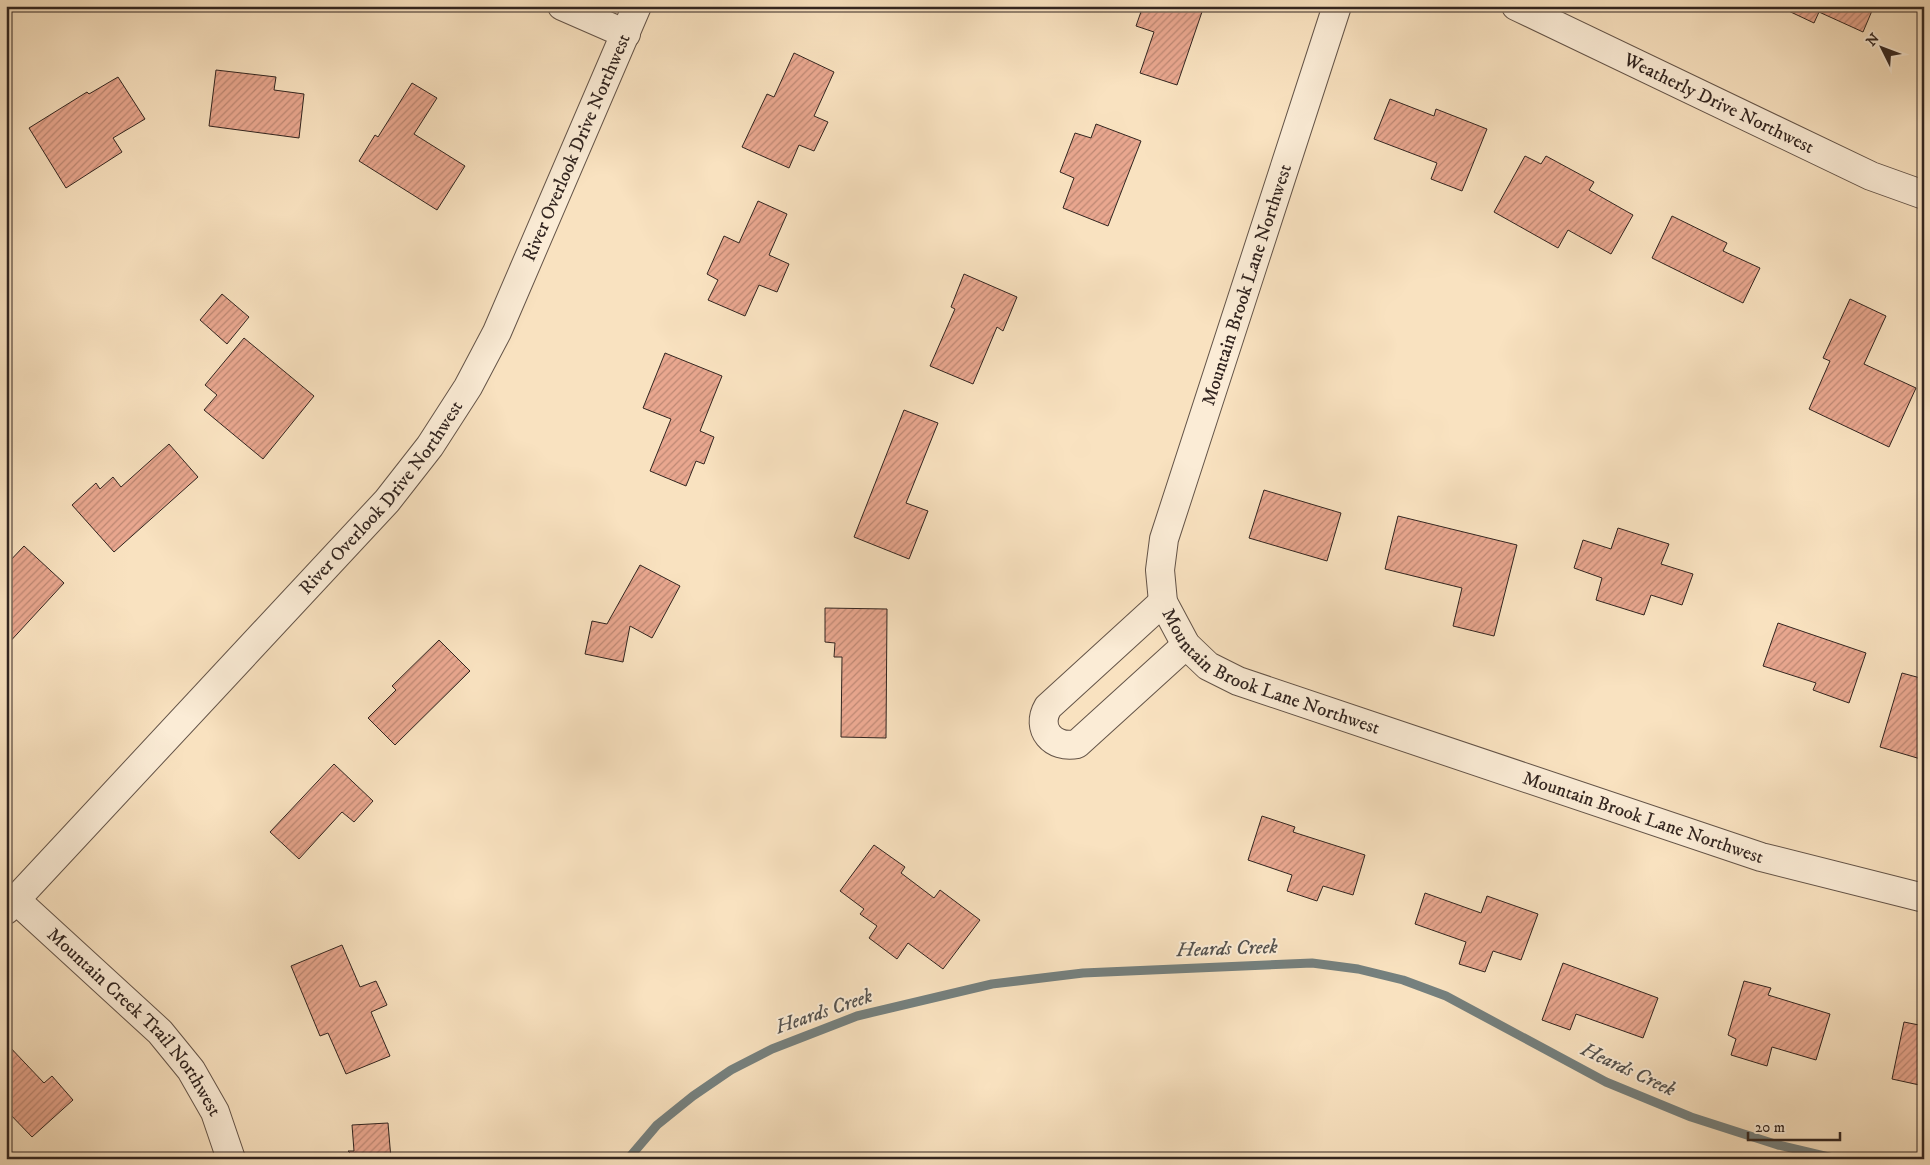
<svg xmlns="http://www.w3.org/2000/svg" width="1930" height="1165" viewBox="0 0 1930 1165" font-family="'IM FELL DW Pica',serif">
	<style>
		.lines { fill: none; stroke-linecap: round; stroke-linejoin: round }
		.stream { stroke: #75807e; stroke-width: 9 }
		.building { fill: url(#building-hatch); stroke: #322520 }
		.minor-casing { stroke: #645448; stroke-width: 30 }
		.minor { stroke: #fbecd6; stroke-width: 28 }
		.labels { text-anchor: middle; dominant-baseline: central; stroke-width: 4; stroke-linejoin: round; paint-order: stroke }
		.street-label { font-size: 19px; fill: #322520; stroke: #fbecd6 }
		.water-label { font-size: 20px; font-style: italic; fill: #54524f; stroke: #fbecd6 }
	</style>
	<defs>
		<pattern id="building-hatch" width="6" height="6" patternUnits="userSpaceOnUse" patternTransform="scale(1.25)"><rect width="6" height="6" fill="#e9a78f"/><path d="M-1 1l2-2M0 6l6-6M5 7l2-2" fill="none" stroke="#bd8874"/></pattern>
	</defs>
	<rect width="100%" height="100%" fill="#f9e2c0"/>
	<filter id="stains"><feTurbulence type="fractalNoise" baseFrequency=".004" numOctaves="4"/><feColorMatrix values="0 0 0 0 .2 0 0 0 0 .09 0 0 0 0 .02 0 0 0 .5 -.17"/></filter>
	<radialGradient id="worn" r=".72"><stop offset=".6" stop-color="#630" stop-opacity="0"/><stop offset="1" stop-color="#630" stop-opacity=".3"/></radialGradient>
	<g class="lines">
		<path class="stream" d="M628,1159L657,1125L693,1096L731,1070L772,1049L857,1016L992,984L1083,973L1312,963L1358,969L1403,980L1446,996L1606,1082L1691,1117L1778,1145L1837,1159"/>
	</g>
	<g class="building">
		<path d="M1143,6H1204L1177,85L1140,73L1154,32L1136,26Z"/>
		<path d="M1778,6H1874L1863,32L1819,12L1814,23Z"/>
		<path d="M794,53L834,72L814,116L828,122L814,151L799,145L789,168L742,147L767,94L774,97Z"/>
		<path d="M216,70L276,77L274,90L304,94L299,138L209,126Z"/>
		<path d="M118,77L145,119L113,138L122,152L66,188L29,128L87,92L89,94Z"/>
		<path d="M412,83L437,98L414,134L465,166L437,210L359,161L375,135L378,137Z"/>
		<path d="M1390,99L1434,116L1436,109L1487,129L1462,191L1431,179L1437,163L1374,139Z"/>
		<path d="M1096,124L1141,141L1108,226L1063,208L1074,178L1060,172L1075,133L1091,138Z"/>
		<path d="M1525,156L1541,164L1546,156L1594,182L1589,190L1633,215L1611,254L1568,230L1558,248L1494,212Z"/>
		<path d="M758,201L787,214L769,255L789,264L777,292L759,285L745,316L708,300L718,280L707,274L724,236L739,243Z"/>
		<path d="M1672,216L1727,243L1723,251L1760,268L1743,303L1652,258Z"/>
		<path d="M964,274L1017,297L1003,331L997,327L973,384L930,366L955,309L951,307Z"/>
		<path d="M222,294L249,317L227,344L200,320Z"/>
		<path d="M1850,299L1886,316L1864,364L1916,388L1889,447L1809,409L1830,361L1823,358Z"/>
		<path d="M244,338L314,396L263,459L204,410L217,395L205,385Z"/>
		<path d="M665,353L722,376L700,431L714,437L704,464L696,461L686,486L650,471L671,419L643,408Z"/>
		<path d="M904,410L938,423L906,503L928,511L909,559L854,537Z"/>
		<path d="M169,444L198,477L114,552L72,505L96,483L100,489L113,477L121,487Z"/>
		<path d="M1264,490L1341,513L1327,561L1249,538Z"/>
		<path d="M1398,516L1517,545L1494,636L1453,626L1462,588L1385,569Z"/>
		<path d="M1618,528L1669,544L1661,564L1693,574L1682,605L1651,595L1644,615L1596,600L1602,578L1574,568L1583,540L1611,549Z"/>
		<path d="M24,546L64,583L6,646V565Z"/>
		<path d="M640,565L680,586L652,638L630,626L623,662L585,654L592,621L607,624Z"/>
		<path d="M825,608L887,609L886,738L841,737L842,657H834L835,643L825,642Z"/>
		<path d="M1778,623L1866,653L1849,703L1813,690L1816,683L1763,666Z"/>
		<path d="M439,640L470,671L395,745L368,718L396,690L392,686Z"/>
		<path d="M1902,673L1924,679V760L1880,747Z"/>
		<path d="M334,764L373,801L354,822L342,812L299,859L270,832Z"/>
		<path d="M1262,816L1295,827L1293,832L1365,855L1353,895L1323,886L1317,901L1287,891L1292,875L1248,860Z"/>
		<path d="M874,845L905,867L901,873L934,898L940,890L980,920L943,969L908,943L897,959L869,938L877,926L860,914L864,909L840,891Z"/>
		<path d="M1425,893L1481,913L1487,896L1538,914L1521,960L1493,951L1485,972L1459,964L1466,942L1415,924Z"/>
		<path d="M342,945L360,987L376,981L387,1005L371,1012L390,1056L346,1074L328,1033L320,1036L291,966Z"/>
		<path d="M1563,963L1658,998L1643,1038L1576,1014L1570,1030L1542,1020Z"/>
		<path d="M1744,981L1771,988L1768,995L1830,1014L1816,1060L1772,1047L1767,1066L1731,1055L1736,1039L1728,1035Z"/>
		<path d="M1904,1022L1924,1026V1086L1892,1079Z"/>
		<path d="M6,1043L44,1083L52,1076L73,1100L32,1137L6,1110Z"/>
		<path d="M388,1123L391,1159H356L348,1151H354L352,1125Z"/>
	</g>
	<g class="lines">
		<defs>
			<g id="minor">
				<path d="M562,6L626,34"/>
				<path id="s1" d="M1337,6L1164,539L1160,570L1163,602L1186,645L1208,666L1238,681L1761,857L1924,898"/>
				<path id="s2" d="M1516,6L1871,176L1924,195"/>
				<path d="M1163,602L1048,707C1035,729 1053,749 1077,744L1186,645"/>
				<path id="s3" d="M16,900L160,1032L191,1070L215,1112L231,1159"/>
				<path id="s4" d="M6,910L387,501L430,446L468,387L497,332L637,6"/>
			</g>
		</defs>
		<use href="#minor" class="minor-casing"/>
		<use href="#minor" class="minor"/>
	</g>
	<g class="labels">
		<g class="street-label">
			<text stroke="none"><textPath href="#s2" startOffset="225">Weatherly Drive Northwest</textPath></text>
			<text stroke="none"><textPath href="#s4" startOffset="962">River Overlook Drive Northwest</textPath></text>
			<text transform="translate(1247 285) rotate(-72)">Mountain Brook Lane Northwest</text>
			<text stroke="none"><textPath href="#s4" startOffset="558">River Overlook Drive Northwest</textPath></text>
			<text stroke="none"><textPath href="#s1" startOffset="759">Mountain Brook Lane Northwest</textPath></text>
			<text stroke="none"><textPath href="#s1" startOffset="1164">Mountain Brook Lane Northwest</textPath></text>
			<text stroke="none"><textPath href="#s3" startOffset="171">Mountain Creek Trail Northwest</textPath></text>
		</g>
		<g class="water-label">
			<text transform="translate(1227 949) rotate(-2)">Heards Creek</text>
			<text transform="translate(824 1012) rotate(-19)">Heards Creek</text>
			<text transform="translate(1628 1070) rotate(25)">Heards Creek</text>
		</g>
	</g>
	<rect width="1930" height="1165" fill="none" stroke="#f9e2c0" stroke-width="25"/>
	<rect x="8" y="8" width="1915" height="1150" fill="none" stroke="#322520" stroke-width="2.5"/>
	<rect x="12" y="12" width="1905" height="1140" fill="none" stroke="#322520"/>
	<g transform="translate(1882 48) rotate(312)" stroke="#fbecd6" stroke-width="4" paint-order="stroke">
	<path d="M0-4L9 19L0 12L-9 19Z" fill="#322520"/>
	<text y="-8" font-size="14" font-weight="bold" text-anchor="middle" fill="#322520">N</text>
	</g>
	<path d="M1748 1132v8h92v-8" fill="none" stroke="#322520" stroke-width="2.5"/>
	<text x="1755" y="1132" font-size="15" fill="#322520" stroke="#fbecd6" stroke-width="4" paint-order="stroke">20 m</text>
	<rect width="100%" height="100%" filter="url(#stains)"/>
	<rect width="100%" height="100%" fill="url(#worn)"/>
</svg>
